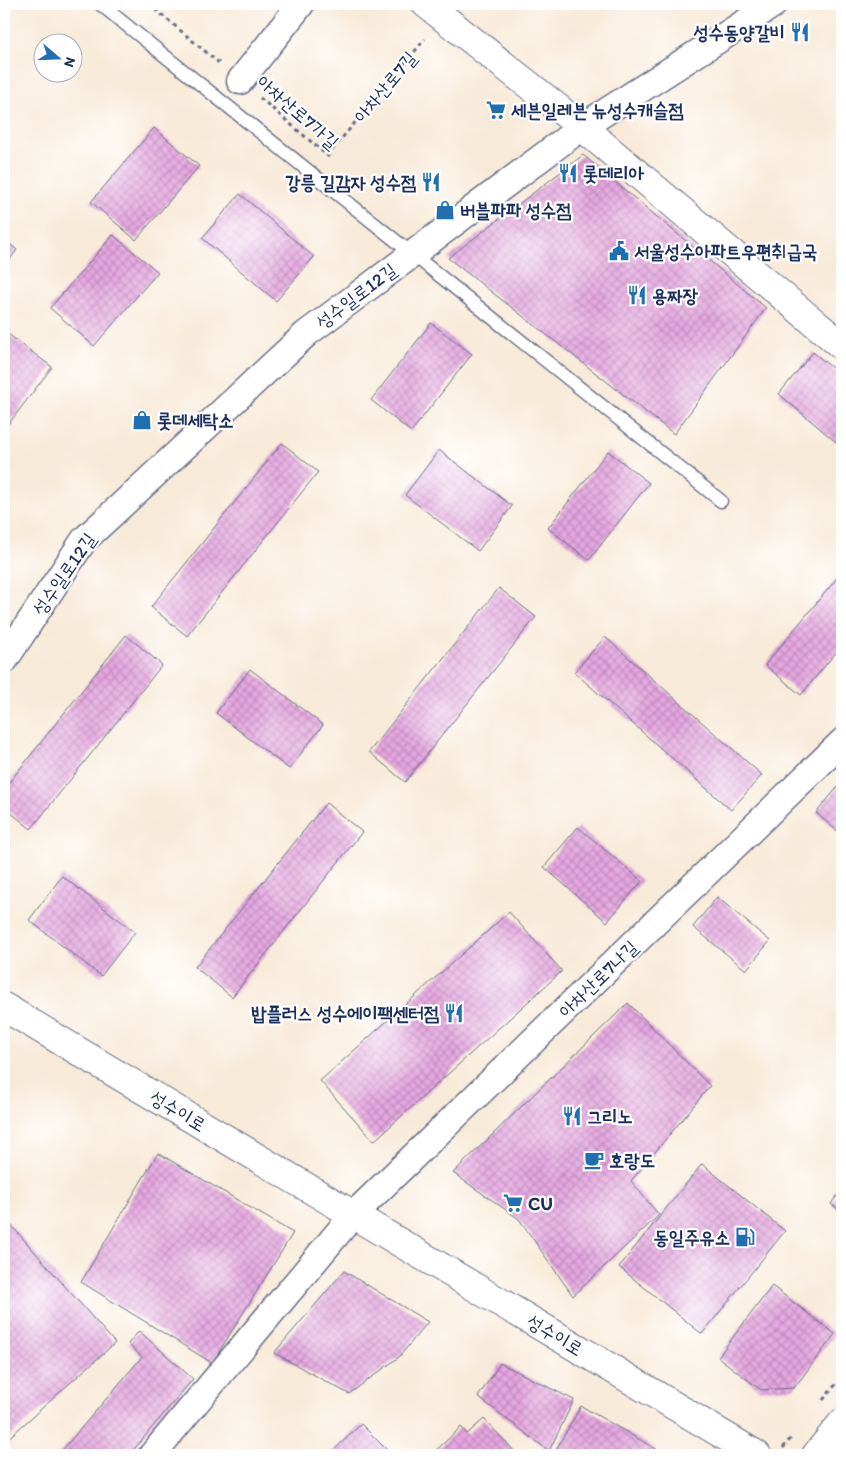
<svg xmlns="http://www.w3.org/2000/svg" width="846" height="1459" viewBox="0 0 846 1459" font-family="Itim,'Poor Story',sans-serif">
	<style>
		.building { fill: url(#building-cross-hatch) }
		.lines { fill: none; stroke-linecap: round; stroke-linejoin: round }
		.service-casing { stroke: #687089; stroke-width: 15 }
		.minor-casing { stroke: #687089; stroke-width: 29 }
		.tertiary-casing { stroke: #687089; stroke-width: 30 }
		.secondary-casing { stroke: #687089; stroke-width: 30 }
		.path { stroke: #687089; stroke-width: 3; stroke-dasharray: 4 4; stroke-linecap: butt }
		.service { stroke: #fff; stroke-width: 12 }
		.minor { stroke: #fff; stroke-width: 26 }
		.tertiary { stroke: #fff; stroke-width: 28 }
		.secondary { stroke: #fff; stroke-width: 28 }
		.labels { text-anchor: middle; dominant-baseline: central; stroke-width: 4.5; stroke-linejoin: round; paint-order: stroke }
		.poi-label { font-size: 19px; font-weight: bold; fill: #1b2f5e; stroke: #fff; text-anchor: start }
		.street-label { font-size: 19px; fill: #1b2f5e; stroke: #fff }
	</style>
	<defs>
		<pattern id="building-cross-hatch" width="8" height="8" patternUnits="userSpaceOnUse" patternTransform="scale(1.25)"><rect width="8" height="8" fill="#e6a7e0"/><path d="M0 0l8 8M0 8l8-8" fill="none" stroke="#ba88b9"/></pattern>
	</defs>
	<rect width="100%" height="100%" fill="#fff"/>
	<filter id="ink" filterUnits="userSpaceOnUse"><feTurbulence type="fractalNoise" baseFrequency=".02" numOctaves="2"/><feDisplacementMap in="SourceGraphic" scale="10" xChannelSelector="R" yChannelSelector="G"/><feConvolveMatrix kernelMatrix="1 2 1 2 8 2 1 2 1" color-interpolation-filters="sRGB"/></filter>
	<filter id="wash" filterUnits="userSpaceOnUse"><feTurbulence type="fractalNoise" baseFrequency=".0096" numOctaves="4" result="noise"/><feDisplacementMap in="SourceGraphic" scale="20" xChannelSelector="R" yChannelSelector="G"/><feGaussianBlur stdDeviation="1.12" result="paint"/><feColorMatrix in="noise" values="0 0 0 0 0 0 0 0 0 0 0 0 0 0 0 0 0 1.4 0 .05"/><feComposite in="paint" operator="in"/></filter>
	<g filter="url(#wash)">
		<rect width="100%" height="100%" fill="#f8ead8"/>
		<g id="blocks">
			<g class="building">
				<path d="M154,128L199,166L136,240L91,202Z"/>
				<path d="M583,155L766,308L674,434L448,258Z"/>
				<path d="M240,194L314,257L276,301L202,238Z"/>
				<path d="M113,235L158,272L94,346L50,308Z"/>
				<path d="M4,239L17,250L4,267Z"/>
				<path d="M431,323L472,354L411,432L371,400Z"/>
				<path d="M4,331L52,367L4,430Z"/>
				<path d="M813,352L842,376V447L779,394Z"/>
				<path d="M282,443L318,472L187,636L151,607Z"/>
				<path d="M439,450L512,506L478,551L405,495Z"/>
				<path d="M608,451L649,483L589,560L548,528Z"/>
				<path d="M842,572V645L801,695L765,665Z"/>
				<path d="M499,588L536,617L405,782L369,752Z"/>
				<path d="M126,635L162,665L31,829L4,807V789Z"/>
				<path d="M605,637L762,775L731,810L574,672Z"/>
				<path d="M250,669L323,725L289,769L216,713Z"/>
				<path d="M842,782V835L816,813Z"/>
				<path d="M326,803L362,832L232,997L195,967Z"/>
				<path d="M578,827L642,881L607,922L544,867Z"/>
				<path d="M62,876L135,932L101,976L29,920Z"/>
				<path d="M717,897L770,941L746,970L693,927Z"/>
				<path d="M509,912L562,971L374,1141L320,1081Z"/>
				<path d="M628,1003L710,1086L631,1181L659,1215L573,1296L519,1219L453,1173Z"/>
				<path d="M158,1153L293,1233L212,1363L81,1282Z"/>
				<path d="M702,1164L785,1231L702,1334L619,1267Z"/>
				<path d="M842,1189V1212L831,1204Z"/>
				<path d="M4,1217L115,1343L4,1442Z"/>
				<path d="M344,1271L428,1322L399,1357L349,1394L274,1353Z"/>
				<path d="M772,1286L835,1334L794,1388L761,1390L718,1357Z"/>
				<path d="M139,1331L193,1379L129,1455H58L142,1357L128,1344Z"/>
				<path d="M500,1363L574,1400L549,1451L478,1397Z"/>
				<path d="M581,1406L656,1449L652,1455H553Z"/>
				<path d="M484,1419L518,1455H431L461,1427L467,1434Z"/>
				<path d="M361,1424L392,1455H329Z"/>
			</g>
		</g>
	</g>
	<g filter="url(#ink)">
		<use href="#blocks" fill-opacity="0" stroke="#687089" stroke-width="1"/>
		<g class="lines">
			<defs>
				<path id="service" d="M100,4L721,501"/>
				<g id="minor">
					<path d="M240,81L301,4"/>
					<path d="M4,661L84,540L306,334L582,127L774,4"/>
					<path d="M152,1455L353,1215L842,742"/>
				</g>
				<g id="tertiary">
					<path d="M426,4L582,127L842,346"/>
					<path d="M4,1007L757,1455"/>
				</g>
				<path id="secondary" d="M816,1455L842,1423"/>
			</defs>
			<use href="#service" class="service-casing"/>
			<use href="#minor" class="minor-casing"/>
			<use href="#tertiary" class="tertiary-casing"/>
			<use href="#secondary" class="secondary-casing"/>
			<g class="path">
				<path d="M149,4L219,63"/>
				<path d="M260,98L329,157"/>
				<path d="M327,156L425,39"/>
				<path d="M823,1400L842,1377"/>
				<path d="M783,1448L792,1437"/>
			</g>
			<use href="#service" class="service"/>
			<use href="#minor" class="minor"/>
			<use href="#tertiary" class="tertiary"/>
			<use href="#secondary" class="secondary"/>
		</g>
	</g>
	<defs>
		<symbol id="restaurant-bare" viewBox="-9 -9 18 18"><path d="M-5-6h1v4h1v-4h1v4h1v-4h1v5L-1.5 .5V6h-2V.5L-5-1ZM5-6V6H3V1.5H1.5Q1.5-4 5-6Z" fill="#1f6fb2" stroke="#fff" stroke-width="2.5" paint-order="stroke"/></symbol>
		<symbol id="supermarket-bare" viewBox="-9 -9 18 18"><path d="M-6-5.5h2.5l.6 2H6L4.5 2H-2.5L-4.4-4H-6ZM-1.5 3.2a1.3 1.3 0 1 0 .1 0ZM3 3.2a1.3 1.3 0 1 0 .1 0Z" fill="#1f6fb2" stroke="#fff" stroke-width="2.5" paint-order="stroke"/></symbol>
		<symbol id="shop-bare" viewBox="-9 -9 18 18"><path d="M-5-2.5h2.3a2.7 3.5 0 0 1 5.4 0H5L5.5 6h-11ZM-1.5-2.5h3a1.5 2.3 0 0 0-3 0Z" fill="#1f6fb2" stroke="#fff" stroke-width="2.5" paint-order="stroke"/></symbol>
		<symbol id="civic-bare" viewBox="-9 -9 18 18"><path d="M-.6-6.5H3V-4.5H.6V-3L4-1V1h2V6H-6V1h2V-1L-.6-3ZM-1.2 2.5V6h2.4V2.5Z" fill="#1f6fb2" stroke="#fff" stroke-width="2.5" paint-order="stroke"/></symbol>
		<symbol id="cafe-bare" viewBox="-9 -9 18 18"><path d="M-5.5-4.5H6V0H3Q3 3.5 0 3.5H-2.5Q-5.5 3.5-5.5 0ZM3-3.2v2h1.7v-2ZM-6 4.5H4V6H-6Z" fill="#1f6fb2" stroke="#fff" stroke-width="2.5" paint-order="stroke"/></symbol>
		<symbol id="fuel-bare" viewBox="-9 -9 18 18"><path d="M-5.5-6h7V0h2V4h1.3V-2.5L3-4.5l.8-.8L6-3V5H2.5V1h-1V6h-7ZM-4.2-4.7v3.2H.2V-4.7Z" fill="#1f6fb2" stroke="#fff" stroke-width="2.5" paint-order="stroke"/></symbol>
	</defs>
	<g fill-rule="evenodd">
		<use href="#restaurant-bare" x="786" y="18" width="28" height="28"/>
		<use href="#supermarket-bare" x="482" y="96" width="28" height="28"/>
		<use href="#restaurant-bare" x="554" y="159" width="28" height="28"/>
		<use href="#restaurant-bare" x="417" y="168" width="28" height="28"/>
		<use href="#shop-bare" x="431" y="196" width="28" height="28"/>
		<use href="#civic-bare" x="605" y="237" width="28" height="28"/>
		<use href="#restaurant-bare" x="623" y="281" width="28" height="28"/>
		<use href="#shop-bare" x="128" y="406" width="28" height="28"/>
		<use href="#restaurant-bare" x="440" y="999" width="28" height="28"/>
		<use href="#restaurant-bare" x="558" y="1102" width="28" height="28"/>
		<use href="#cafe-bare" x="580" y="1146" width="28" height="28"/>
		<use href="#supermarket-bare" x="499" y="1189" width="28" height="28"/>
		<use href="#fuel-bare" x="731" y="1223" width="28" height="28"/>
	</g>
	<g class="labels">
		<g class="poi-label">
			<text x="785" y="32" text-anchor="end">성수동양갈비</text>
			<text x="511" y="110">세븐일레븐 뉴성수캐슬점</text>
			<text x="583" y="173">롯데리아</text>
			<text x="416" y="182" text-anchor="end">강릉 길감자 성수점</text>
			<text x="460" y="210">버블파파 성수점</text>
			<text x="634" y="251">서울성수아파트우편취급국</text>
			<text x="652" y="295">용짜장</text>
			<text x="157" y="420">롯데세탁소</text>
			<text x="439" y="1013" text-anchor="end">밥플러스 성수에이팩센터점</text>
			<text x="587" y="1116">그리노</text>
			<text x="609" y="1160">호랑도</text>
			<text x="528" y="1203">CU</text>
			<text x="730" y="1237" text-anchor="end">동일주유소</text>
		</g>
		<g class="street-label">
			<text transform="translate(385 87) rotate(-50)">아차산로7길</text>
			<text transform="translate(298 112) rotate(41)">아차산로7가길</text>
			<text transform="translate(356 296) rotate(-37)">성수일로12길</text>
			<text transform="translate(64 574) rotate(-55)">성수일로12길</text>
			<text transform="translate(598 979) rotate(-44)">아차산로7나길</text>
			<text transform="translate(178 1111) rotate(31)">성수이로</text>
			<text transform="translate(555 1335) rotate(31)">성수이로</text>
		</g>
	</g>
	<rect width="846" height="1459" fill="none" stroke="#fff" stroke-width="20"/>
	<g transform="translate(58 58) rotate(109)"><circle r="24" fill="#ffffff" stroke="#a4acbf"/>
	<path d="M0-4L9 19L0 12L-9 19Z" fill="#1f6fb2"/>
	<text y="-8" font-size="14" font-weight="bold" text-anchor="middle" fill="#1b2f5e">N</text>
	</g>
</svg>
